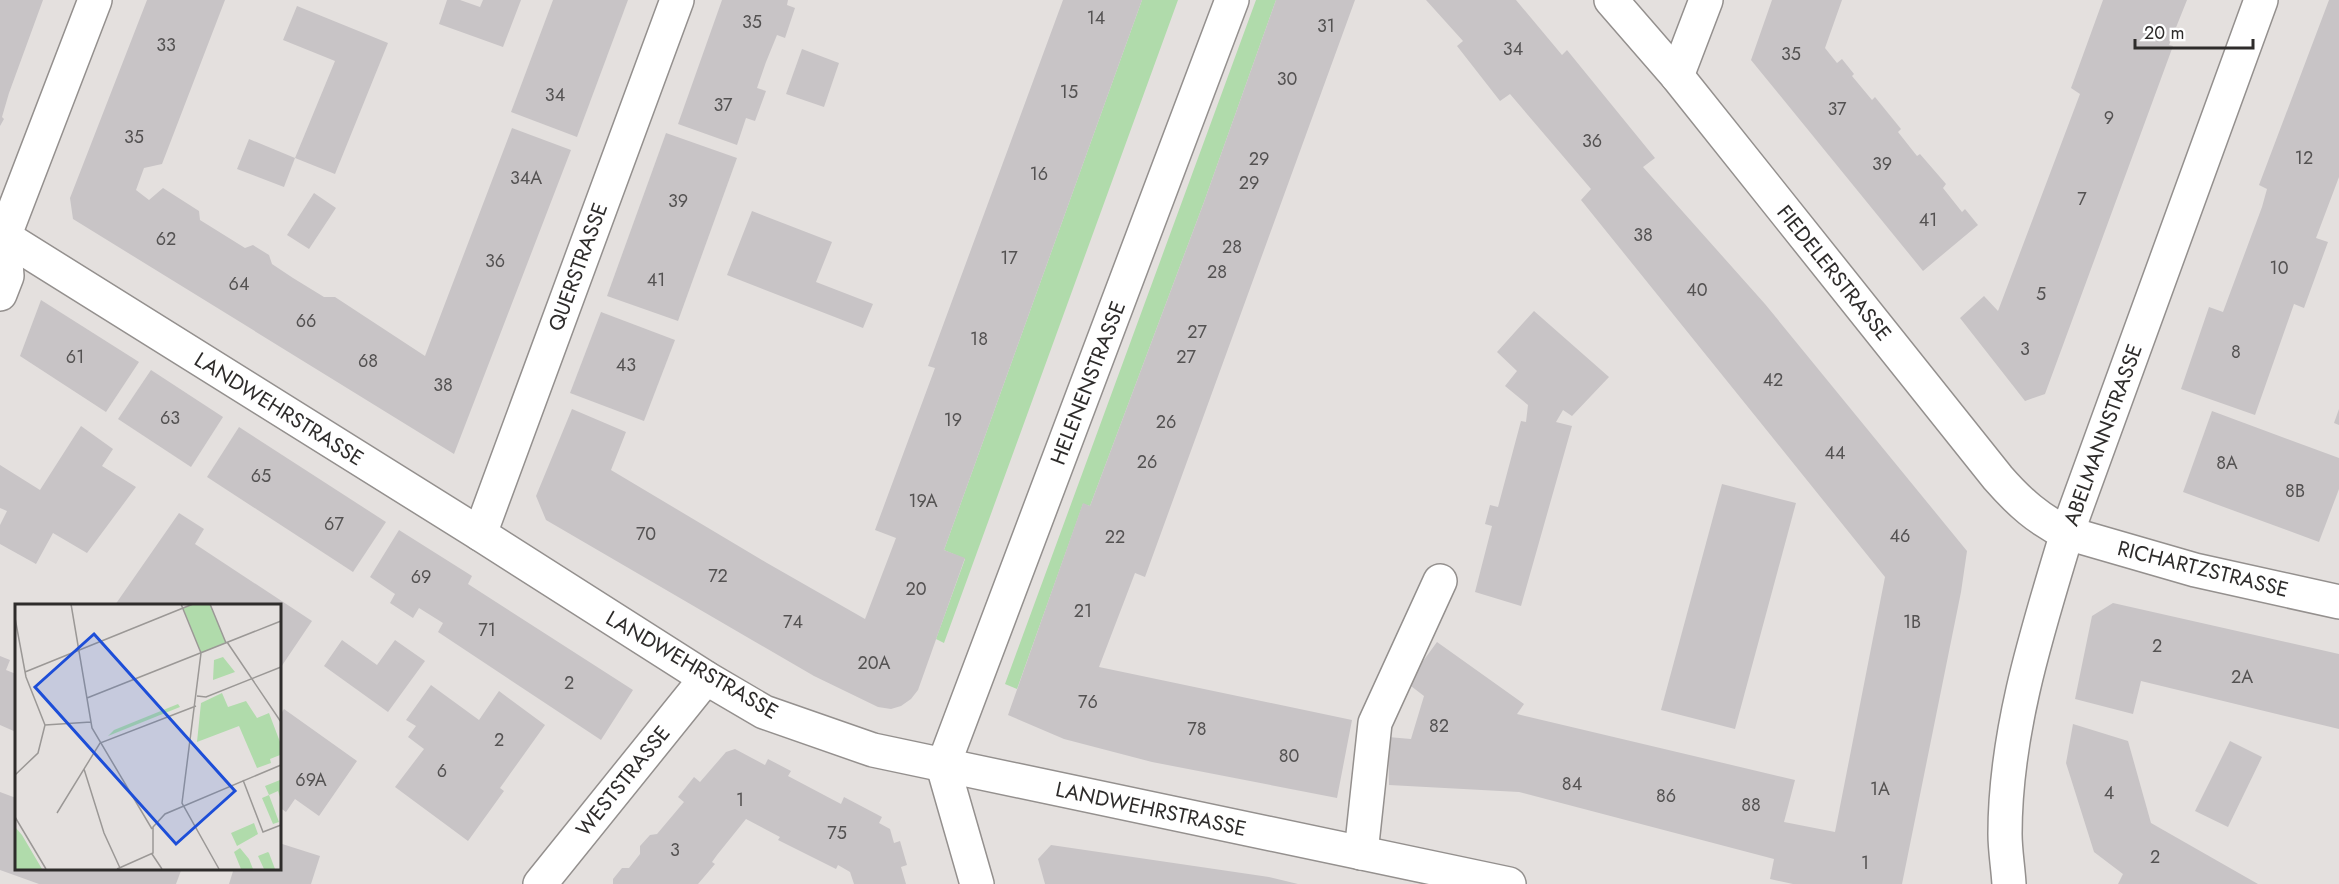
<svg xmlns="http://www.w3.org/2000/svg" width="2339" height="884" viewBox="0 0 2339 884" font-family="Jost,sans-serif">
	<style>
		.green { fill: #b0dbab }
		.building { fill: #c8c4c6 }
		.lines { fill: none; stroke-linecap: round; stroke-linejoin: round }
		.minor-casing { stroke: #94908e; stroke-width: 36 }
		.minor { stroke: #fff; stroke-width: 33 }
		.labels { text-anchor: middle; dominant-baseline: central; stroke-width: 6; stroke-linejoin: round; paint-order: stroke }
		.number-label { font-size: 18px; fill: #545252 }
		.street-label { font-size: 21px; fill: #2e2c2b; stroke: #fff }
		.inset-road { fill: none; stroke: #9b9896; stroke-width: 1.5 }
		.view { fill: #1d4ed8; fill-opacity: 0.15; stroke: #1d4ed8; stroke-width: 3 }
		.inset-edge { fill: none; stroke: #2e2c2b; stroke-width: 3 }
	</style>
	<rect width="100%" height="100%" fill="#e4e0de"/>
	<g class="green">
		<path d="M1142,0H1178L944,643L936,639L965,559L944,550Z"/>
		<path d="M1256,0H1276L1204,202L1090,506L1083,504L1017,689L1005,684Z"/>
	</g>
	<g class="building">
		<path d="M0,0H43L9,93L2,117L4,119L0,126Z"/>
		<path d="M147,0H225L162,164L144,168L136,190L149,200L163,188L199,211L200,220L245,248L253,245L269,255L272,264L293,278L324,297H335L425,356L512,128L571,150L454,454L73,219L70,198Z"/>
		<path d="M447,0H460L480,7L483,0H521L503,47L439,24Z"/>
		<path d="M553,0H628L577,137L511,112Z"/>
		<path d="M722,0H788L787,5L795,8L785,38L777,35L766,62L757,88L766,91L755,121L746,118L737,145L678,124Z"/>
		<path d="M1063,0H1142L944,550L965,558L918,690L911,699L901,706L891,709L878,707L814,676L546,520L536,496L572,409L626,432L611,470L767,563L865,619L896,538L875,530L935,368L928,366Z"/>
		<path d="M1276,0H1355L1145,577L1135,573L1099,667L1352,720L1337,798L1152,762L1064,739L1008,715L1083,503L1090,506L1204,202Z"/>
		<path d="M1426,0H1516L1562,55L1567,50L1655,158L1643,167L1765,304L1967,551L1961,592L1902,884H1793L1770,879L1774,859L1519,792L1389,785L1388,737L1411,739L1424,696L1407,683L1437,642L1524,704L1517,714L1795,780L1784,822L1835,832L1885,577L1581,200L1591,189L1510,94L1500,101L1457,46L1463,41Z"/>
		<path d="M1772,0H1842L1825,48L1837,63L1842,59L1854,74L1852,76L1872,100L1875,97L1901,129L1898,132L1917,156L1920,154L1946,184L1943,188L1962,212L1965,209L1978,225L1923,271L1751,60Z"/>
		<path d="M2103,0H2187L2169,45L2173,46L2045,394L2025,401L1960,318L1984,296L1998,311L2080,94L2071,88Z"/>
		<path d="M2329,0H2339V177L2316,238L2328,242L2304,308L2294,304L2255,415L2181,389L2209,307L2223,312L2262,207L2267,189L2259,185Z"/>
		<path d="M297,6L388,43L335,174L295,158L335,61L283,40Z"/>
		<path d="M802,49L839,63L824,107L786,94Z"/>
		<path d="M666,133L737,158L678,321L607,296Z"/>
		<path d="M249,139L295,158L284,187L237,169Z"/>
		<path d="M314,193L336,208L309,249L287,235Z"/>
		<path d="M752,211L832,242L816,282L873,304L863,328L727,275Z"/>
		<path d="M41,300L139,362L106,412L20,356Z"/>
		<path d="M1534,311L1609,377L1572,416L1563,410L1556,422L1572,426L1521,606L1475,592L1492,526L1485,524L1490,505L1498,507L1521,421L1526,422L1528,405L1505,386L1517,371L1497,352Z"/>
		<path d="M601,312L675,340L644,421L570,393Z"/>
		<path d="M151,370L223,417L191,467L118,419Z"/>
		<path d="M2339,409V425L2334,423Z"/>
		<path d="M2212,411L2339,458V489L2319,542L2183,492Z"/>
		<path d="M81,426L113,449L102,466L136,487L87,553L53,533L36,564L0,544V525L7,511L0,508V465L40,490Z"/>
		<path d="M239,427L386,522L353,572L207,477Z"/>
		<path d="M1722,484L1796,503L1735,729L1661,710Z"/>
		<path d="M179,513L204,529L195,544L312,621L279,670V605H115Z"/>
		<path d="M399,530L472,576L468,584L633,690L601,740L438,632L443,623L419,608L413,618L390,603L395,594L370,577Z"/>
		<path d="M2113,603L2339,654V729L2141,681L2133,714L2075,699L2092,616Z"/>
		<path d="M342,640L377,665L395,640L425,661L388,712L324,666Z"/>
		<path d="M0,656L10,660L6,670L16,674V732L0,725Z"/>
		<path d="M431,685L479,720L499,691L545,725L500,788L504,791L468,841L395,787L424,749L408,737L416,726L406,720Z"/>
		<path d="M284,709L357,761L319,816L295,799L286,812L279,807V717Z"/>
		<path d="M2073,724L2128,741L2151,823L2258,884H2118L2123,874L2094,852L2066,763Z"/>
		<path d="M2230,741L2262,757L2228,827L2195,811Z"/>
		<path d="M735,749L765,765L768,759L791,771L788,776L841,804L844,797L882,817L879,823L890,829L894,843L900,841L907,865L901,867L906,884H854L850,872L838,865L836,869L778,840L780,837L746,819L717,855L712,862L715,864L698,884H613V879L622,868H629L640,854V846L650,835L657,834L684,802L678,797L694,777L700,782L726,752Z"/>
		<path d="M0,792L16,798V868H182L176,884H39L0,870Z"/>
		<path d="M279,843L320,856L311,884H229L234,868H279Z"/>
		<path d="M1051,845L1269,877L1298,884H1045L1038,859Z"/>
	</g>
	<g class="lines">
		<defs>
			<g id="minor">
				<path d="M1611,0L1677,76L1998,478C2019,502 2039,520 2067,533L2195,570L2339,602"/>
				<path d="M1677,76L1706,0"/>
				<path d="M0,234L480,534L706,678L764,712L873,750L1509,884"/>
				<path d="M0,294L7,276L4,237L95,0"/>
				<path d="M480,534L677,0"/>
				<path d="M1361,853L1375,723L1440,581"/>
				<path d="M540,884L706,678"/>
				<path d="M977,884L943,766L1232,0"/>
				<path d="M2009,884C2008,867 2005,850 2005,834C2005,731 2038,629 2067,533L2261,0"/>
			</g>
		</defs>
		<use href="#minor" class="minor-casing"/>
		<use href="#minor" class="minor"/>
	</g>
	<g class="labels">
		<g class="number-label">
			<text x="1096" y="18">14</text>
			<text x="752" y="22">35</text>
			<text x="1326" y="26">31</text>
			<text x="166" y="45">33</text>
			<text x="1513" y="49">34</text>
			<text x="1791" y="54">35</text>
			<text x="1287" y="79">30</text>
			<text x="1069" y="92">15</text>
			<text x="555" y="95">34</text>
			<text x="723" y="105">37</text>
			<text x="1837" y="109">37</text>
			<text x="2109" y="118">9</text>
			<text x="134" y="137">35</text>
			<text x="1592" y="141">36</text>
			<text x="2304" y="158">12</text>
			<text x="1259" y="159">29</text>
			<text x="1882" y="164">39</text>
			<text x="1039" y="174">16</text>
			<text x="526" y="178">34A</text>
			<text x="1249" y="183">29</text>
			<text x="2082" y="199">7</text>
			<text x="678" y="201">39</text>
			<text x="1928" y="220">41</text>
			<text x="1643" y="235">38</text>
			<text x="166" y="239">62</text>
			<text x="1232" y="247">28</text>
			<text x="1009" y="258">17</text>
			<text x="495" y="261">36</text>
			<text x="2279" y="268">10</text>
			<text x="1217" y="272">28</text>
			<text x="656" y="280">41</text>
			<text x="239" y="284">64</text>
			<text x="1697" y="290">40</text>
			<text x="2041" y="294">5</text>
			<text x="306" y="321">66</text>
			<text x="1197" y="332">27</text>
			<text x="979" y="339">18</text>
			<text x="2025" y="349">3</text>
			<text x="2236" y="352">8</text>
			<text x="75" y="357">61</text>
			<text x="1186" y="357">27</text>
			<text x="368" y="361">68</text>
			<text x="626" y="365">43</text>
			<text x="1773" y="380">42</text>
			<text x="443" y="385">38</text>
			<text x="170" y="418">63</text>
			<text x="953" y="420">19</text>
			<text x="1166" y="422">26</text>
			<text x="1835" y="453">44</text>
			<text x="1147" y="462">26</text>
			<text x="2227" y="463">8A</text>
			<text x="261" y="476">65</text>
			<text x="2295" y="491">8B</text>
			<text x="923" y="501">19A</text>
			<text x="334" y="524">67</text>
			<text x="646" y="534">70</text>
			<text x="1900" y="536">46</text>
			<text x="1115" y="537">22</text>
			<text x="718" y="576">72</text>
			<text x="421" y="577">69</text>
			<text x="916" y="589">20</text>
			<text x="1083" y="611">21</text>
			<text x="793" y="622">74</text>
			<text x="1912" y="622">1B</text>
			<text x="487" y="630">71</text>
			<text x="2157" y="646">2</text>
			<text x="874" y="663">20A</text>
			<text x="2242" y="677">2A</text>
			<text x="569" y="683">2</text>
			<text x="1088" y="702">76</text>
			<text x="1439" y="726">82</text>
			<text x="1197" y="729">78</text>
			<text x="499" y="740">2</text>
			<text x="1289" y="756">80</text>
			<text x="442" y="771">6</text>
			<text x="311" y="780">69A</text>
			<text x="1572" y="784">84</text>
			<text x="1880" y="789">1A</text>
			<text x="2109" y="793">4</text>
			<text x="1666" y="796">86</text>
			<text x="740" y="800">1</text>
			<text x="1751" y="805">88</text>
			<text x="837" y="833">75</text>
			<text x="675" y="850">3</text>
			<text x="2155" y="857">2</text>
			<text x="1865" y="863">1</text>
		</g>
		<g class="street-label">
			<text transform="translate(578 267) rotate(-70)">QUERSTRASSE</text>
			<text transform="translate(1834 273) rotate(51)">FIEDELERSTRASSE</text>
			<text transform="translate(1088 383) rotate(-69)">HELENENSTRASSE</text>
			<text transform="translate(279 409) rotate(32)">LANDWEHRSTRASSE</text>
			<text transform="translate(2103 435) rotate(-70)">ABELMANNSTRASSE</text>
			<text transform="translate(2203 569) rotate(14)">RICHARTZSTRASSE</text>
			<text transform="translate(692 665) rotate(30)">LANDWEHRSTRASSE</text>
			<text transform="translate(623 781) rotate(-51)">WESTSTRASSE</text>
			<text transform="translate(1151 809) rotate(12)">LANDWEHRSTRASSE</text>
		</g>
	</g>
	<g transform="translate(15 604)">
		<rect width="266" height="266" fill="#e4e0de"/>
		<path d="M178,0H195L211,39L186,49L168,4ZM208,53L220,68L198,76L199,56ZM207,89L213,103L231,97L242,114L254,109L265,138V151L255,155L256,159L242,164L224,122L182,138L186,99ZM163,100L165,103L93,132L99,126ZM265,176V193L263,187L254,191L264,218L258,220L247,194L254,191L250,182ZM239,219L243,230L222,242L216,229ZM0,223L7,231L27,265H0ZM225,244L234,255L238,265H226L219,248ZM253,248L254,249L260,265H249L243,252Z" fill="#b0dbab"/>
		<path class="inset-road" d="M56,0L77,124L137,225M166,0L186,49L167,199L204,265M195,0L211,39M0,14L11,73L30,121L23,149L0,171M212,38L266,118M10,68L178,0M182,92L191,93L266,63M72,94L266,17M30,121L76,118M69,165L89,229L105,264M228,176L248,228L266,221M42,209L85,139L181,102M0,213L31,265M137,250L147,265M102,265L138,249V223L150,210L266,161"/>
		<path class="view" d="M79,30L220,187L161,240L20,83Z"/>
		<rect width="266" height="266" class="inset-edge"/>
	</g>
	<path d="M2135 39v9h118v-9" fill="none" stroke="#2e2c2b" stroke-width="3"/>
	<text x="2144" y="39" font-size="18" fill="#2e2c2b" stroke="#ffffff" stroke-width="4.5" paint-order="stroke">20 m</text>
</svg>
